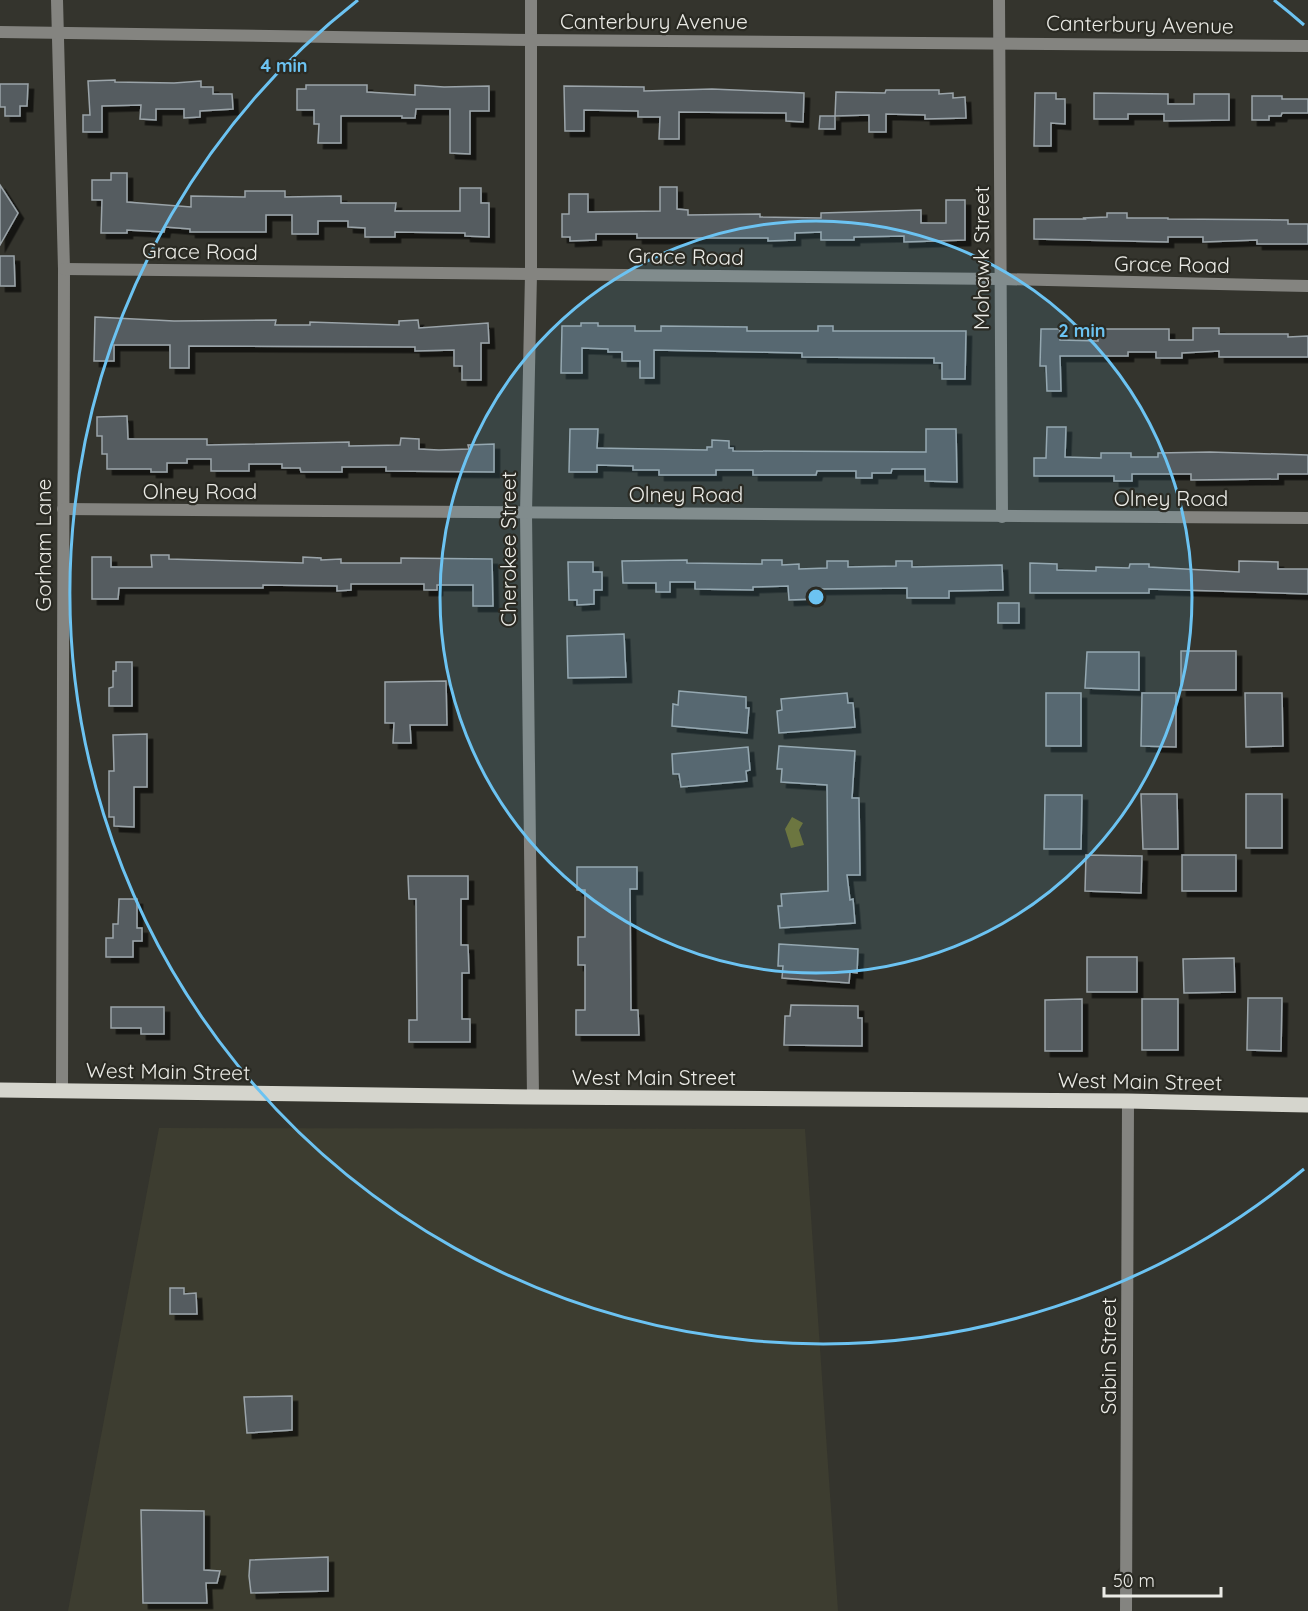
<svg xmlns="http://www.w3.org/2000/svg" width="1308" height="1611" viewBox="0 0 1308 1611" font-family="Quicksand,sans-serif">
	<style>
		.built { fill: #3d3d30 }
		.water { fill: #6d6b28 }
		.building { fill: #545c61; stroke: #9ba4a9; stroke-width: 1.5; filter: url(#shadow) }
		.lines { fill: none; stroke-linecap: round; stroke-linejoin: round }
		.street { stroke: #848480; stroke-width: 12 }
		.primary { stroke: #d5d5cd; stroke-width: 15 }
		.ring { fill: none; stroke: #6cc3f2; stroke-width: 3 }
		.labels { text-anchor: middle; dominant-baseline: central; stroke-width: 4.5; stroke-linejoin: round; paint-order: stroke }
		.street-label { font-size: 21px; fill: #ebebe6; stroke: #2a2a23 }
		.centre { fill: #6cc3f2; stroke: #2a2a23; stroke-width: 3 }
		.ring-label { font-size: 18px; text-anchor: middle; font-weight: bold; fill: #6cc3f2; stroke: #2a2a23; stroke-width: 4.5; stroke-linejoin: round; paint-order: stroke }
	</style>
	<defs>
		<filter id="shadow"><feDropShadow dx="5.5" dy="5.5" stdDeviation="0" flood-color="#0009"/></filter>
	</defs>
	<rect width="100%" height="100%" fill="#34342d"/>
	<path class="built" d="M159,1128L805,1129L838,1611H68Z"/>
	<path class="water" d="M792,817L803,823L799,830L804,845L791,848L785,829Z"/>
	<g class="building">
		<path d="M115,80V82L174,83L201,81V87H213V94H232L233,109L200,111V117L184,118V109H156V120L140,119L141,105L102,106V132H83V115H90L88,81Z"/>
		<path d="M0,84H28L27,106H20V116H5V107H0Z"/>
		<path d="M306,85H367V92L415,95V85L444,87L489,86V111H470V154L450,153V109H416L415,118H402V116H341V143H318L319,124H314V110H297V89H306Z"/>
		<path d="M564,86L644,87V91L712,89L804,93L803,122L786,121V113L679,112V139H659L660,117H638V111L584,110V131H565Z"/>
		<path d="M886,90H939V94L953,93V98L965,97L966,118L925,119V115L886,114V132H869V115L835,116L836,92L885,93Z"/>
		<path d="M1035,93H1056V99H1065V124L1051,123V146H1034Z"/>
		<path d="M1094,93L1168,94V104H1194V94H1229V120L1164,121V114H1128V119H1094Z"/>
		<path d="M1252,96H1282V99H1308V113H1282L1281,116H1269V120H1252Z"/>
		<path d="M820,116H835V129H819Z"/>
		<path d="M111,173H127V202L191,207V196L245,197V191H285V197L341,196V203H396L395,211H460V188H481V203H489V237L465,236V233L395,232V237H365V228L348,227V221H318V234H292V215H266V232H190V229L165,227L164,232L127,230V233H101L102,200H92V180H111Z"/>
		<path d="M0,185L18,213L0,245Z"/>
		<path d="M660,187H677V209L688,210V215L760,214V217L821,218V213L921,210V223H946V200H965V240L904,242V236L854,237V240H821V232L795,233V240L768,241V238H637V234H596V240L570,241V237H562V214H569V194H588V212L660,211Z"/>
		<path d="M1107,213H1127V218H1168V219L1288,220V224H1308V244H1257V240L1203,242V237H1168V242L1034,239V219H1085L1084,218L1107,217Z"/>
		<path d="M0,256H14L15,286H0Z"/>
		<path d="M95,317L174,321L276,320L275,325H310V322L399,325V321L418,320L419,328L488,323L489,343H481V380H462V366H454V350L415,351V347L189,346V368H170V345H114V361H94Z"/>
		<path d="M581,323H598V326H635V331H661V326L747,327V331H818V326H833V331H966L965,379H942V363H934V358L802,357V353L654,350V378H640V361H622V352H608V349L582,348V373H561L562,326H581Z"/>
		<path d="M1193,328H1219V334H1288V337L1308,336V357H1219V351L1182,353V358H1156V352H1128V356H1060L1061,391H1047L1046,366H1040L1041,329H1060V340L1098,341V329H1169V340H1193Z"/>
		<path d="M127,416L128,439H207V445L349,442V446L400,445L401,438L419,439V449L439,450L469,449L468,445L494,444V472L386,471V467H342V472H301L300,468H282V464H249V471H211V459H187V463H167V472H151V469H107V454H102V436H97V417Z"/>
		<path d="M1047,427H1066L1065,457L1101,458V453H1131V457H1158V453L1210,452L1308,455V474H1278V479L1191,480V474H1132V481H1114V476H1034V458H1046Z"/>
		<path d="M570,429H598L597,448L707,450V447H712V440L729,441V448H733V451L926,452V429H956L957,482L925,481V469H892L891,473H872V478H856V471H817L816,475H753V470H716V475H659V470H633V466L597,465V472H569Z"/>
		<path d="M151,555H169V559L303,563V557L321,558V560L341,559V563H401V558L492,559L493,606H473V585H437V590H424V584H351V590L337,591V586L263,585V588H119L118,599H92V557H111V567H152Z"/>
		<path d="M687,560V563L762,564V560H782V565L799,564V569L827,568V561H848V567L896,566V561H912V567L1002,565L1003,590L949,591V598H907V588L817,589V599L789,600L788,586L753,587V590L695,589V582H670V592H656V583H623L622,561Z"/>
		<path d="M1239,561L1278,562V569H1308V594L1149,589V593H1030V563L1057,564V570L1096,571V567L1129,568L1130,564H1149V567L1239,572Z"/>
		<path d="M568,562H593V572H602V590H594V604L577,605V600H569Z"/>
		<rect x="998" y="603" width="21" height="20"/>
		<path d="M624,634L626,677L568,678L567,636Z"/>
		<rect x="1181" y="651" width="55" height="39"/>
		<path d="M1087,652H1139V690L1085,688Z"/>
		<path d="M116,662H132V706H109V688L113,687V671H116Z"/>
		<path d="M446,681L447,725H410L411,743H393L394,723H385V682Z"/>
		<path d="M679,691L746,697V708H749L747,733L672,726L673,704L678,705Z"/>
		<path d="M847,693L848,703H853L855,727L779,733L777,711L782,710L781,699Z"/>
		<rect x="1046" y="693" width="35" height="53"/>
		<path d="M1142,693H1176V747L1141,746Z"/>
		<path d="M1245,693H1282L1283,746L1246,747Z"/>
		<path d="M147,734V787H134V827L114,826V817H109V771H114L113,735Z"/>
		<path d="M779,746L855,751L852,798H859L860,875H847L850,900L853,899L855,923L780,928L778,906H782L781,894L828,891L827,785L781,782L782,769H777Z"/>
		<path d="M748,747L750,770L746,771L747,781L681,787L679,774H673L672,754Z"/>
		<path d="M1141,794H1177L1178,849H1143Z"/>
		<rect x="1246" y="794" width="36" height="54"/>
		<path d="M1045,795H1082L1081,849H1044Z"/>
		<path d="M1086,855L1142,856L1141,893L1085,891Z"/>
		<rect x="1182" y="855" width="54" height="36"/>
		<path d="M577,867H637V889H630L631,1010H638L639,1035H576V1010H585V965H578V937H585V890H577Z"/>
		<path d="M408,876H468V899H461V945H468L469,973H462V1019H470V1042H409V1020H417L416,899H409Z"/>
		<path d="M119,899H137V928H142V941H133V957H106V938H113V924H118Z"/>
		<path d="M779,944L858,949L857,973L850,972L849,983L782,978L783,966H778Z"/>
		<rect x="1087" y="957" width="50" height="35"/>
		<path d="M1234,958L1235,992L1184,993L1183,959Z"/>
		<path d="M1248,998H1282L1281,1051L1247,1050Z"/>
		<path d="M1082,999V1051H1045V1000Z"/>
		<rect x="1142" y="999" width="36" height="51"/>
		<path d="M791,1005L858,1006V1018H862V1046L784,1045L785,1016H790Z"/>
		<path d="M111,1007H164V1034H141V1028H111Z"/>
		<path d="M170,1288H184V1294L196,1293L197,1314H170Z"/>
		<path d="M292,1396V1430L247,1433L244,1397Z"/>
		<path d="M141,1510L204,1511V1570L220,1571L217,1583H206L207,1603H143Z"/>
		<path d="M328,1557V1591L251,1593L249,1576L250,1560Z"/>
	</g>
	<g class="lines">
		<g class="street">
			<path d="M57,0L64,269L62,1091"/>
			<path d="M531,0V274L526,513L533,1097"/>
			<path d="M999,0L1002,517"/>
			<path d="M0,32L531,40L1308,46"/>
			<path d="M64,269L1001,279L1308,286"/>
			<path d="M63,509L1308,518"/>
			<path d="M1126,1611L1128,1101"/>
		</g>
		<path class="primary" d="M0,1090L533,1097L1128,1101L1308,1105"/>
	</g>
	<circle cx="816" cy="597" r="376" fill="#6cc3f2" fill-opacity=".12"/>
	<g class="ring">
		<circle cx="816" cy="597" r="376"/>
		<path d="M1304 1169A752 752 0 1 1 358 0M1274 0A752 752 0 0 1 1304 25"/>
	</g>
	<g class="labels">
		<g class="street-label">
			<text x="654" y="21">Canterbury Avenue</text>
			<text transform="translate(1140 24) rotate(1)">Canterbury Avenue</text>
			<text transform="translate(200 251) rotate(1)">Grace Road</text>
			<text transform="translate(686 256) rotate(1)">Grace Road</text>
			<text transform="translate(981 258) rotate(-90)">Mohawk Street</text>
			<text transform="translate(1172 264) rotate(1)">Grace Road</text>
			<text x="200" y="491">Olney Road</text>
			<text x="686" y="494">Olney Road</text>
			<text x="1171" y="498">Olney Road</text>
			<text transform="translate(43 545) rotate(-90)">Gorham Lane</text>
			<text transform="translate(508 549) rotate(-90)">Cherokee Street</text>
			<text transform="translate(168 1071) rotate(1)">West Main Street</text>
			<text x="654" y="1077">West Main Street</text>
			<text transform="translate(1140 1081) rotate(1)">West Main Street</text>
			<text transform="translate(1108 1356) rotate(-90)">Sabin Street</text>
		</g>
	</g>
	<circle cx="816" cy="597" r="9" class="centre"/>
	<g class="ring-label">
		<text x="284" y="72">4 min</text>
		<text x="1082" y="337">2 min</text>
	</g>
	<path d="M1104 1587v9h117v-9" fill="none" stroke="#ebebe6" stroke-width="3"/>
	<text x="1113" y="1587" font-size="18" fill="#ebebe6" stroke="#2a2a23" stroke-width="4.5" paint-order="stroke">50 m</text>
</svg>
